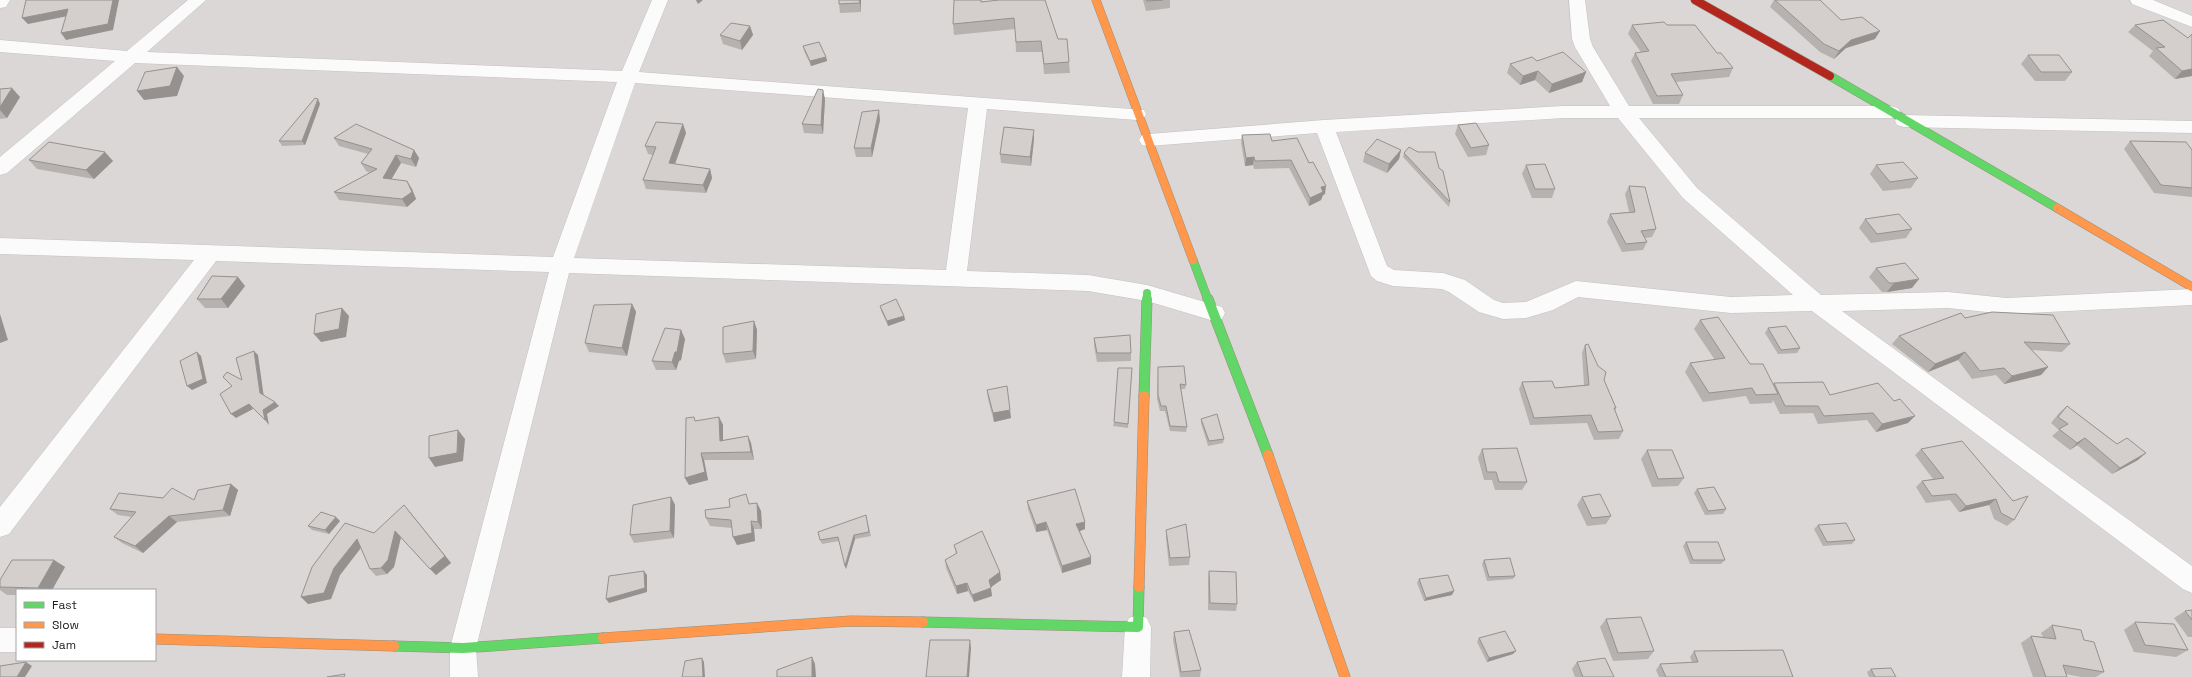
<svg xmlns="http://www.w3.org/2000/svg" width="2192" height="677" viewBox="0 0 2192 677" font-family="'Space Grotesk',sans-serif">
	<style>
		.residential { fill: #dad7d6; fill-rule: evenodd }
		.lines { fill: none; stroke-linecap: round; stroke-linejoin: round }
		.street-casing { stroke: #c4c2c0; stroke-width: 1 }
		.fast-far1-casing { stroke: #96917c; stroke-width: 9 }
		.fast-casing { stroke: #96917c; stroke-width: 11 }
		.slow-far1-casing { stroke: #96917c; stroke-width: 9 }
		.slow-casing { stroke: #96917c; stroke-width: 11 }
		.jam-casing { stroke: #96917c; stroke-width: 9 }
		.street { fill: #fcfbfb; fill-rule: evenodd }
		.fast-far1 { stroke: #63d668; stroke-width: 8 }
		.fast { stroke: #63d668; stroke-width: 10 }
		.slow-far1 { stroke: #ff974d; stroke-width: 8 }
		.slow { stroke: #ff974d; stroke-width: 10 }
		.jam { stroke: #b3261e; stroke-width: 8 }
		.wall { fill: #b6b2af }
		.shaded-wall { fill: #94918f }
		.building { fill: #d4cfcc; stroke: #94918f }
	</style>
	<rect width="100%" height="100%" fill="#ece7e4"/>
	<path class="residential" d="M0,0H2192V677H0ZM17,590H155V660H17Z"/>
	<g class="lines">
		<defs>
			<g id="street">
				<path d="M0,0H10L6,7L0,8Z"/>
				<path d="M188,0H206L147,52L622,71L652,0H668L639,72L1144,110L1146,114L1144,118L1137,120L987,109L967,271L1088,275L1147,285L1222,307L1225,313L1222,319L1214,321L1147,301L1088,291L569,273L476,648L478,677H450V648L549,272L216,261L9,534L0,537V507L194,260L0,254V238L553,257L617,82L135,63L7,173L0,175V157L115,61L0,52V40L127,51ZM635,83L968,108L946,270L574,258Z"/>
				<path d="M1569,0H1585L1590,39L1593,47L1629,106H1891L1898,108L1900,112L1898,116L1891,118H1639L1697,188L1821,295L1948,292L2006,298L2192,289V305L2006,314L1948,308L1842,311L2192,566V593L2183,589L1812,311L1731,313L1578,297L1553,310L1526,318L1503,319L1479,312L1449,292L1442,289L1393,286L1377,281L1371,276L1317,133L1149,146L1142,145L1139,140L1142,135L1149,134L1324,120L1563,106H1610L1575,47L1572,39ZM1563,118H1618L1683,198L1793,295L1731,297L1576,281L1526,302L1503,303L1494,300L1465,280L1443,273L1394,270L1387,266L1336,132Z"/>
				<path d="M2130,0H2153L2192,16V27L2132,4Z"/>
				<path d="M1904,115L2192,121V133L1904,127L1897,125L1895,121L1897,117Z"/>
				<path d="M1138,615L1147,618L1151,627L1150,677H1122L1125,627L1129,618Z"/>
				<rect x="0" y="628" width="17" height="24"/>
			</g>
			<g id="fast-far1">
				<path d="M1830,76L2057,208"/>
				<path d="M1193,260L1208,300"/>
				<path d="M1147,300V293"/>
			</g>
			<g id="fast">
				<path d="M1208,299L1268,455"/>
				<path d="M1144,396L1147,299"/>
				<path d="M923,622L1138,627L1139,587"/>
				<path d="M394,646L463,648L603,638"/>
			</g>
			<g id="slow-far1">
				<path d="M1096,0L1193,260"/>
				<path d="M2057,208L2192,287"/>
			</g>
			<g id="slow">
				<path d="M1268,455L1345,677"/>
				<path d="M1139,587L1144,396"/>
				<path d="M603,638L851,621L923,622"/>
				<path d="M155,639L394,646"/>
			</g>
			<path id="jam" d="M1695,0L1830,76"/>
		</defs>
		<use href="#street" class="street-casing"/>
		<use href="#fast-far1" class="fast-far1-casing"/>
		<use href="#fast" class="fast-casing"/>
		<use href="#slow-far1" class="slow-far1-casing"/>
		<use href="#slow" class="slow-casing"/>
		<use href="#jam" class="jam-casing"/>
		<use href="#street" class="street"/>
		<use href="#fast-far1" class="fast-far1"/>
		<use href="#fast" class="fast"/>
		<use href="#slow-far1" class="slow-far1"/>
		<use href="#slow" class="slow"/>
		<use href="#jam" class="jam"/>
	</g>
	<g class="wall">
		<path d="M861,0V12L840,13L839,4Z"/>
		<path d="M1143,0H1170V8L1146,11Z"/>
		<path d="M1774,0H1820L1841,20L1875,39L1846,48L1834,59L1820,52L1770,7Z"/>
		<path d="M982,1L1058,39L1069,62L1070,73L1044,74L1042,52H1016L1015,29L954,35L953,24Z"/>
		<path d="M1632,25H1667L1717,53L1733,68L1729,77L1676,82L1683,95L1679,104H1653L1631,61L1635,53L1641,52L1628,34Z"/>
		<path d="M2135,25L2188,38L2192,76L2175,79L2149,56L2153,51L2128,32Z"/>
		<path d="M750,26L753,35L742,50L723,44L720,35Z"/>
		<path d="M803,46L826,57L827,61L811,66L804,51Z"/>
		<path d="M2028,55L2072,72L2065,81H2035L2021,64Z"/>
		<path d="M1537,61L1586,72L1582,82L1549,93L1535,80L1520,85L1507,73L1510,64Z"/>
		<path d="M0,89L20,97L7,118L0,119Z"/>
		<path d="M825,99L823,134L804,133L802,124Z"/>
		<path d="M320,104L305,145L282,146L279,141Z"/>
		<path d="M880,120L872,157H856L854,148Z"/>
		<path d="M683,124L686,133L675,164L710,169L712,178L706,193L646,189L643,180L653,155L648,154L645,146Z"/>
		<path d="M1458,125L1489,145L1486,155L1468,157L1455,134Z"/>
		<path d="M1242,135L1272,141L1297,138L1325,194L1323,195L1321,200L1309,206L1289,168L1254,169L1253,165L1245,166L1241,143Z"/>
		<path d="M334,138L414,150L419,158L416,167L401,163L391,179L412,189L416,199L407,207L339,200L334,192L370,173L366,171L361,163L368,154L339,146Z"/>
		<path d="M1034,139L1031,166L1001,163L1000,154Z"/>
		<path d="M2130,141L2192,150V197L2154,193L2124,149Z"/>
		<path d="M1401,150L1399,159L1387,173L1363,162L1365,153Z"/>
		<path d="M1418,152L1439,168L1450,202L1449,207L1403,157L1404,153Z"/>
		<path d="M29,160L113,161L94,179L37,169Z"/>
		<path d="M1526,165L1555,189L1552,198H1532L1522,174Z"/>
		<path d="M1876,165L1918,178L1911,188L1883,191L1870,174Z"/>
		<path d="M1629,186L1656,229L1652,237L1645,238L1647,242L1643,250L1622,252L1607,222L1610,214L1629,212L1625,194Z"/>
		<path d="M1865,219L1912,229L1906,238L1871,243L1859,228Z"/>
		<path d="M1876,268L1912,288L1887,292H1882L1869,277Z"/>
		<path d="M245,286L228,308H205L197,299Z"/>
		<path d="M632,304L636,312L627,356L589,352L585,343Z"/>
		<path d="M880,306L904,316L905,320L888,326L881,311Z"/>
		<path d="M1965,318L2070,344L2062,352L2032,350L2048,367L2041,375L2004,384L1996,375L1972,379L1958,360L1928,372L1892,344L1899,336Z"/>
		<path d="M1700,320L1773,384L1774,383L1830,395L1908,423L1876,432L1867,420L1818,424L1813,413L1780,414L1773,400L1772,403L1750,404L1746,396L1703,402L1685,372L1690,363L1715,360L1694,329Z"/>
		<path d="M754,321L757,330L756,359L726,363L723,354Z"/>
		<path d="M1768,328L1800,348L1797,353L1778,354L1765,333Z"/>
		<path d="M1094,338L1131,353V361L1097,362L1094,346Z"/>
		<path d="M685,339L681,360L679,361L676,370H656L652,361Z"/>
		<path d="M1585,345L1604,380L1616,408L1615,411L1623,431L1619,439L1594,440L1587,423L1530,425L1519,389L1522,382L1555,388L1584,385L1582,353Z"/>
		<path d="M1158,367L1186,385L1185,389H1181L1187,427L1186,432L1170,431L1165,411H1160L1157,399Z"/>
		<path d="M1132,368L1128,428L1113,426L1114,422Z"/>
		<path d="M987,390L1011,418L994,422L988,399Z"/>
		<path d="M2067,406L2117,444L2138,460L2112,474L2077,445L2070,450L2052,436L2059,430L2051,423L2060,412Z"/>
		<path d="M719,417L723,425V440L748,436L751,443L754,460H704L708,480L689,485L685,478L696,421Z"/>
		<path d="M1201,419L1224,439L1223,443L1208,446L1201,423Z"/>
		<path d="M1962,441L2014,520L2007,526L1994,519L1989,505L1959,512L1950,500L1926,503L1916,487L1922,481L1933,479L1915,455L1921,449Z"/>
		<path d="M1482,449L1527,482L1522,490H1495L1492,480H1484L1478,458Z"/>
		<path d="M1647,450L1684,478L1678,486L1652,487L1641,459Z"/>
		<path d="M231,484L238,490L230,516L177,522L143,553L122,543L114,537L132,517L118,515L110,509L163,498L194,500Z"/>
		<path d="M1697,489L1726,509L1723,514L1705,515L1694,493Z"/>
		<path d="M671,497L675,505L674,538L634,543L630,535Z"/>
		<path d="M1582,497L1611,516L1606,524L1587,526L1577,505Z"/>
		<path d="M1027,501L1085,529L1080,531L1091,564L1062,573L1047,530L1036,532L1028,509Z"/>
		<path d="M757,503L761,511L762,529H754L755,541L737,545L733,537L732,528L710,526L706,518L750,504Z"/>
		<path d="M409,511L451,563L436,575L401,537L394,567L387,574L376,576L370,569L361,548L340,575L331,599L308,604L374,533Z"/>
		<path d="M866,515L871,536L855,539L846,569L839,541L822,544L820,540Z"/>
		<path d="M340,521L329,534L312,530L308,526Z"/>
		<path d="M1818,525L1855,540L1852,544L1823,546L1814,529Z"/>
		<path d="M1166,530L1190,557L1189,565L1169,566L1166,538Z"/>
		<path d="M1686,542L1725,560L1721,564H1690L1683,546Z"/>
		<path d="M954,545L1000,572L1001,580L990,587L992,596L974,602L968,591L957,594L946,568L945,560L956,554Z"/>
		<path d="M54,560L65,567L52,590H17V595H7L0,590V580Z"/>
		<path d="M1484,560L1515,576L1513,579L1487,581L1482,564Z"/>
		<path d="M1209,571L1237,604L1236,611L1208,610V579Z"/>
		<path d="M1419,579L1452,595L1424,601L1417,583Z"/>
		<path d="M2192,610V637H2188L2174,618L2185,611Z"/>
		<path d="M1606,619L1654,651L1648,659L1613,661L1600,627Z"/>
		<path d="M2135,622L2188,650L2176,657L2134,652L2124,630Z"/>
		<path d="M2052,625L2084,640L2104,672L2096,677H2081L2066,674L2067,677H2033L2021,643L2031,636L2043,637L2041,633Z"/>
		<path d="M1174,632L1201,670L1200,677H1180L1173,640Z"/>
		<path d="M1479,638L1513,654L1487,662L1477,642Z"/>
		<path d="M1694,651L1793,677H1659L1656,670L1660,664L1692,662L1690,657Z"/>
		<path d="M1577,662L1614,677H1575L1572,669Z"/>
		<path d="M1871,669L1896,677H1869L1867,672Z"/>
	</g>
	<g class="shaded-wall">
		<path d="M113,0H119L113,30L66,40L61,33Z"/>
		<path d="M696,0H703L698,4Z"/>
		<path d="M859,0H861V12L860,3Z"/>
		<path d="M68,9L73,15L28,24L22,18Z"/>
		<path d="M750,26L753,35L742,50L740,41Z"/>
		<path d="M1880,31L1875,39L1846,48L1834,59L1839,51L1851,40Z"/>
		<path d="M826,57L827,61L811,66L810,61Z"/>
		<path d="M177,67L184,76L177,96L144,100L137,91Z"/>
		<path d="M2192,69V76L2175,79L2182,71Z"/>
		<path d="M1538,71L1535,80L1520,85L1523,76Z"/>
		<path d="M1586,72L1582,82L1549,93L1552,84Z"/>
		<path d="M12,88L20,97L7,118L0,110V107Z"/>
		<path d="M823,90L825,99L823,134L821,125Z"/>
		<path d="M318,99L320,104L305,145L302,141Z"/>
		<path d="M879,110L880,120L872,157L871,148Z"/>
		<path d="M683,124L686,133L672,172L669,163Z"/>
		<path d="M1034,130V139L1031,166L1030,157Z"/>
		<path d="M414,150L419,158L416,167L411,159Z"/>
		<path d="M1401,150L1399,159L1387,173L1389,164Z"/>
		<path d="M105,152L113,161L94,179L86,170Z"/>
		<path d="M396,155L401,163L388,185L383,178Z"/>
		<path d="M1254,157L1253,165L1245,166L1246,158Z"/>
		<path d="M710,169L712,178L706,193L703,185Z"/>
		<path d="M407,181L412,189L416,199L407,207L402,199Z"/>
		<path d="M1326,186L1325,194L1323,195L1321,200L1309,206L1310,198L1321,187Z"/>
		<path d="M238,277L245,286L228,308L221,299Z"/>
		<path d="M1919,279L1912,288L1887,292L1894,283Z"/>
		<path d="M632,304L636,312L627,356L622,348Z"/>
		<path d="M342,308L349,316L346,337L321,342L314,334Z"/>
		<path d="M0,314L8,340L0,343Z"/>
		<path d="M904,316L905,320L888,326L887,321Z"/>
		<path d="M754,321L757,330L756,359L753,351Z"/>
		<path d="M681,330L685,339L681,360L679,361L676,370L672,362Z"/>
		<path d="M254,351L258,355L264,398L260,393Z"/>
		<path d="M197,352L201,356L207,383L192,390L187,386Z"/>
		<path d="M1965,352L1958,360L1928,372L1935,364Z"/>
		<path d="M2048,367L2041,375L2004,384L2012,376Z"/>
		<path d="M275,402L279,406L267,414L269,425L265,420L263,410Z"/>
		<path d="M249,404L253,409L236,418L231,414Z"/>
		<path d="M1010,410L1011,418L994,422L993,413Z"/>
		<path d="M1915,416L1908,423L1876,432L1882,424Z"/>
		<path d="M719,417L723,425V448L720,441Z"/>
		<path d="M458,430L465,439L463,461L435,467L429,458Z"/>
		<path d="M748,436L751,443L754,460L751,452Z"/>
		<path d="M2085,438L2077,445L2070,450L2077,443Z"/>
		<path d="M701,453L704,460L708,480L689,485L685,478Z"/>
		<path d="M2146,453L2138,460L2112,474L2120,468Z"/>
		<path d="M231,484L238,490L230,516L223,510Z"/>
		<path d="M671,497L675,505L674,538L670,531Z"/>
		<path d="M1996,499L1989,505L1959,512L1966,506Z"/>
		<path d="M757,503L761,511L762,529L758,522Z"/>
		<path d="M409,511L451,563L436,575L430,569Z"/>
		<path d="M169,516L177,522L143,553L135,546Z"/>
		<path d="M336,517L340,521L329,534L325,530Z"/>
		<path d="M751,521L754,529L755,541L737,545L733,537Z"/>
		<path d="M1046,522L1047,530L1036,532V525Z"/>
		<path d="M1085,522V529L1077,532L1076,524Z"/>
		<path d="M395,531L401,537L394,567L387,574L381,568Z"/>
		<path d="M854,535L855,539L846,569L845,566Z"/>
		<path d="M357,539L363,545L340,575L331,599L308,604L301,597L334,568Z"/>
		<path d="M1091,557V564L1062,573V566Z"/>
		<path d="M54,560L65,567L52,590H41L38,588Z"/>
		<path d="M644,571L647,575V592L609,603L606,599Z"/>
		<path d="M1000,572L1001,580L990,588L989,580Z"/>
		<path d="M967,583L968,591L957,594L956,586Z"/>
		<path d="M991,588L992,596L974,602L972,595Z"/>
		<path d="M1454,591L1452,595L1424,601L1426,598Z"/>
		<path d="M970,640L971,648L969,677H967Z"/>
		<path d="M1516,651L1513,654L1487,662L1489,658Z"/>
		<path d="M812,657L815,664L816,677H812Z"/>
		<path d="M702,658L704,662L705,677H703Z"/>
		<path d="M26,662L32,666L25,677H17Z"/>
	</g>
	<g class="building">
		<path d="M26,0H113L108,24L61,33L68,9L22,18Z"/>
		<path d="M839,0H859L860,3L839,4Z"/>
		<path d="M954,0H981V2L999,0H1045L1058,39H1067L1069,62L1044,64L1041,41L1016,42L1014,18L953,24Z"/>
		<path d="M1146,0H1163L1147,1Z"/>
		<path d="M1775,0H1820L1841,20L1862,17L1880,31L1851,40L1839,51L1824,44Z"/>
		<path d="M2163,20L2188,38L2192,34V69L2182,71L2156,48L2165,47L2135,25Z"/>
		<path d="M1664,22L1667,25H1695L1717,53H1721L1733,68L1671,74L1683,95L1657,96L1635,53L1649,51L1632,25Z"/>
		<path d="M731,23L750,26L740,41L720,35Z"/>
		<path d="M819,42L826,57L810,61L803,46Z"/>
		<path d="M1563,52L1586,72L1552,84L1538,71L1523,76L1510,64L1532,57L1537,61Z"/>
		<path d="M2028,55H2059L2072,72H2041Z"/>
		<path d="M177,67L170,86L137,91L145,72Z"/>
		<path d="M12,88L0,107V89Z"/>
		<path d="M818,89L823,90L821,125L802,124Z"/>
		<path d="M315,98L318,99L302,141H279Z"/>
		<path d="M879,110L871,148H854L862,112Z"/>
		<path d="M656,122L683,124L669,163L710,169L703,185L643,180L656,147L645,146Z"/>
		<path d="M1476,123L1489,145L1471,148L1458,125Z"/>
		<path d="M356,124L414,150L411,159L396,155L383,178L407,181L412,192L402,199L334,192L377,169L361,163L372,149L334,138Z"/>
		<path d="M1004,127L1034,130L1030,157L1000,154Z"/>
		<path d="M1270,134L1272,141L1297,138L1309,163L1313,162L1326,186L1321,187L1323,192L1310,198L1291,160L1255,161L1254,157L1246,158L1242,135Z"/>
		<path d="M1377,139L1401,150L1389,164L1365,153Z"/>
		<path d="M2130,141L2186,142L2192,150V188L2161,185Z"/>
		<path d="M49,142L105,152L86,170L29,160Z"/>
		<path d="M1409,147L1418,152H1435L1439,168L1443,171L1450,202L1404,153Z"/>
		<path d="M1903,162L1918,178L1890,182L1876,165Z"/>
		<path d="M1545,164L1555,189H1535L1526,165Z"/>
		<path d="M1629,186L1645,187L1656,229L1641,231L1647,242L1626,244L1610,214L1635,212Z"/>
		<path d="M1899,214L1912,229L1877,234L1865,219Z"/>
		<path d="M1905,263L1919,279L1894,283H1889L1876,268Z"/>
		<path d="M212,276L238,277L221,299H197Z"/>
		<path d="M896,299L904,316L887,321L880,306Z"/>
		<path d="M632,304L622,348L585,343L594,305Z"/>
		<path d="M342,308L339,329L314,334L316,314Z"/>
		<path d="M1992,312L2053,315L2070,344L2024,342L2048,367L2012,376L2004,368L1980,371L1965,352L1935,364L1899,336L1961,313L1965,318Z"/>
		<path d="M1718,317L1750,364H1763L1778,394L1756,395L1752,388L1709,393L1690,363L1725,358L1700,320Z"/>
		<path d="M754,321L753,351L723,354V327Z"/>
		<path d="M1786,326L1800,348L1781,350L1768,328Z"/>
		<path d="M665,328L681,330L677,352H675L672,362L652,361Z"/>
		<path d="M1130,335L1131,353H1097L1094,338Z"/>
		<path d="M1588,344L1598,366L1606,372L1604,380L1616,408H1614L1623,431L1598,432L1591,415L1534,418L1522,382L1552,381L1555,388L1589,385L1585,345Z"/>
		<path d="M254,351L260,393L275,402L263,410L265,420L249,404L231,414L220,394L232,386L223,377L227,372L242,380L236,358Z"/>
		<path d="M197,352L203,379L187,386L180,361Z"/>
		<path d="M1184,366L1186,385L1180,384L1187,427L1170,426L1166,406H1161L1158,395V367Z"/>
		<path d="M1118,368H1132L1128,424L1114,422Z"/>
		<path d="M1823,382L1830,395L1878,383L1894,401L1900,399L1915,416L1882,424L1873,413L1824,416L1818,406H1785L1774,383Z"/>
		<path d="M1007,386L1010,410L993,413L987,390Z"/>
		<path d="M2067,406L2117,444L2127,438L2146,453L2120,468L2085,438L2077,443L2059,429L2068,424L2058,417Z"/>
		<path d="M1217,414L1224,439L1209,441L1201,419Z"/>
		<path d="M694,417L695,421L719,417L720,441L748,436L751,452L701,453L705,472L685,478L686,418Z"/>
		<path d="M458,430L457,453L429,458V436Z"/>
		<path d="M1962,441L2013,501L2028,496L2014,520L2001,513L1996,499L1966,506L1956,494L1932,496L1922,481L1944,478L1921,449Z"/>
		<path d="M1517,448L1527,482H1499L1496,472H1487L1482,449Z"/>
		<path d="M1647,450H1672L1684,478L1658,479Z"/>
		<path d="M231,484L223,510L169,516L135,546L114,537L136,512L110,509L119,493L163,498L172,488L194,500L198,490Z"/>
		<path d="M1714,487L1726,509L1708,511L1697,489Z"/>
		<path d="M1075,489L1085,522L1076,524L1091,557L1062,566L1046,522L1036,525L1027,501Z"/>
		<path d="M746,494L749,504L757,503L758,522L751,521L752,533L733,537L731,520L706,518L705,510L730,507L729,499Z"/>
		<path d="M1600,494L1611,516L1592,518L1582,497Z"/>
		<path d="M671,497L670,531L630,535L633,505Z"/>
		<path d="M404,505L445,556L430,569L395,531L388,560L381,568L370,569L357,539L334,568L324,593L301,597L312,567L345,523L374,533Z"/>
		<path d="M321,512L336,517L325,530L308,526Z"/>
		<path d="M866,515L869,532L854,535L845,566L838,537L820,540L818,532Z"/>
		<path d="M1846,523L1855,540L1827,542L1818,525Z"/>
		<path d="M1186,524L1190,557L1170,558L1166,530Z"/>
		<path d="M982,531L1000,572L989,580L991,588L972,595L967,583L956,586L945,560L957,553L954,545Z"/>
		<path d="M1686,542H1718L1725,560H1693Z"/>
		<path d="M1510,558L1515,576L1489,577L1484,560Z"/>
		<path d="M12,560H54L38,588L0,587V580Z"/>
		<path d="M644,571L645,588L606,599L609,576Z"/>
		<path d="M1209,571L1236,572L1237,604L1210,603Z"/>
		<path d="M1448,575L1454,591L1426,598L1419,579Z"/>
		<path d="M2192,610V620L2185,611Z"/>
		<path d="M1641,617L1654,651L1618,653L1606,619Z"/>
		<path d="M2135,622L2174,624L2188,650L2145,645Z"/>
		<path d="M2052,625L2081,630L2084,640L2094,642L2104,672L2063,665L2067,677H2046L2031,636L2056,639Z"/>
		<path d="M1189,630L1201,670L1181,672L1174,632Z"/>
		<path d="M1505,631L1516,651L1489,658L1479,638Z"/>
		<path d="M930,640H970L967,677H926Z"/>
		<path d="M1783,650L1793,677H1666L1660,664L1698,662L1694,651Z"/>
		<path d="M812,657V677H777V670Z"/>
		<path d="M702,658L703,677H682L685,661Z"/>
		<path d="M1605,658L1614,677H1583L1577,662Z"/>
		<path d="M26,662L17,677H0V666Z"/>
		<path d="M1891,668L1896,677H1875L1871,669Z"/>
		<path d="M345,674L344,677H327Z"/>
	</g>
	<rect x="16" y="589" width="140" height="72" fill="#ffffff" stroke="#a4a4a4"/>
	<rect x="24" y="602" width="20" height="6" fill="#63d668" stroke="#a4a4a4"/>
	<text x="52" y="609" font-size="12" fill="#1c1c1c">Fast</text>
	<rect x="24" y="622" width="20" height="6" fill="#ff974d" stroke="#a4a4a4"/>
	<text x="52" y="629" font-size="12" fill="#1c1c1c">Slow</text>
	<rect x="24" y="642" width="20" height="6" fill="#b3261e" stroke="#a4a4a4"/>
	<text x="52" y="649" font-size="12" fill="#1c1c1c">Jam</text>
</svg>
